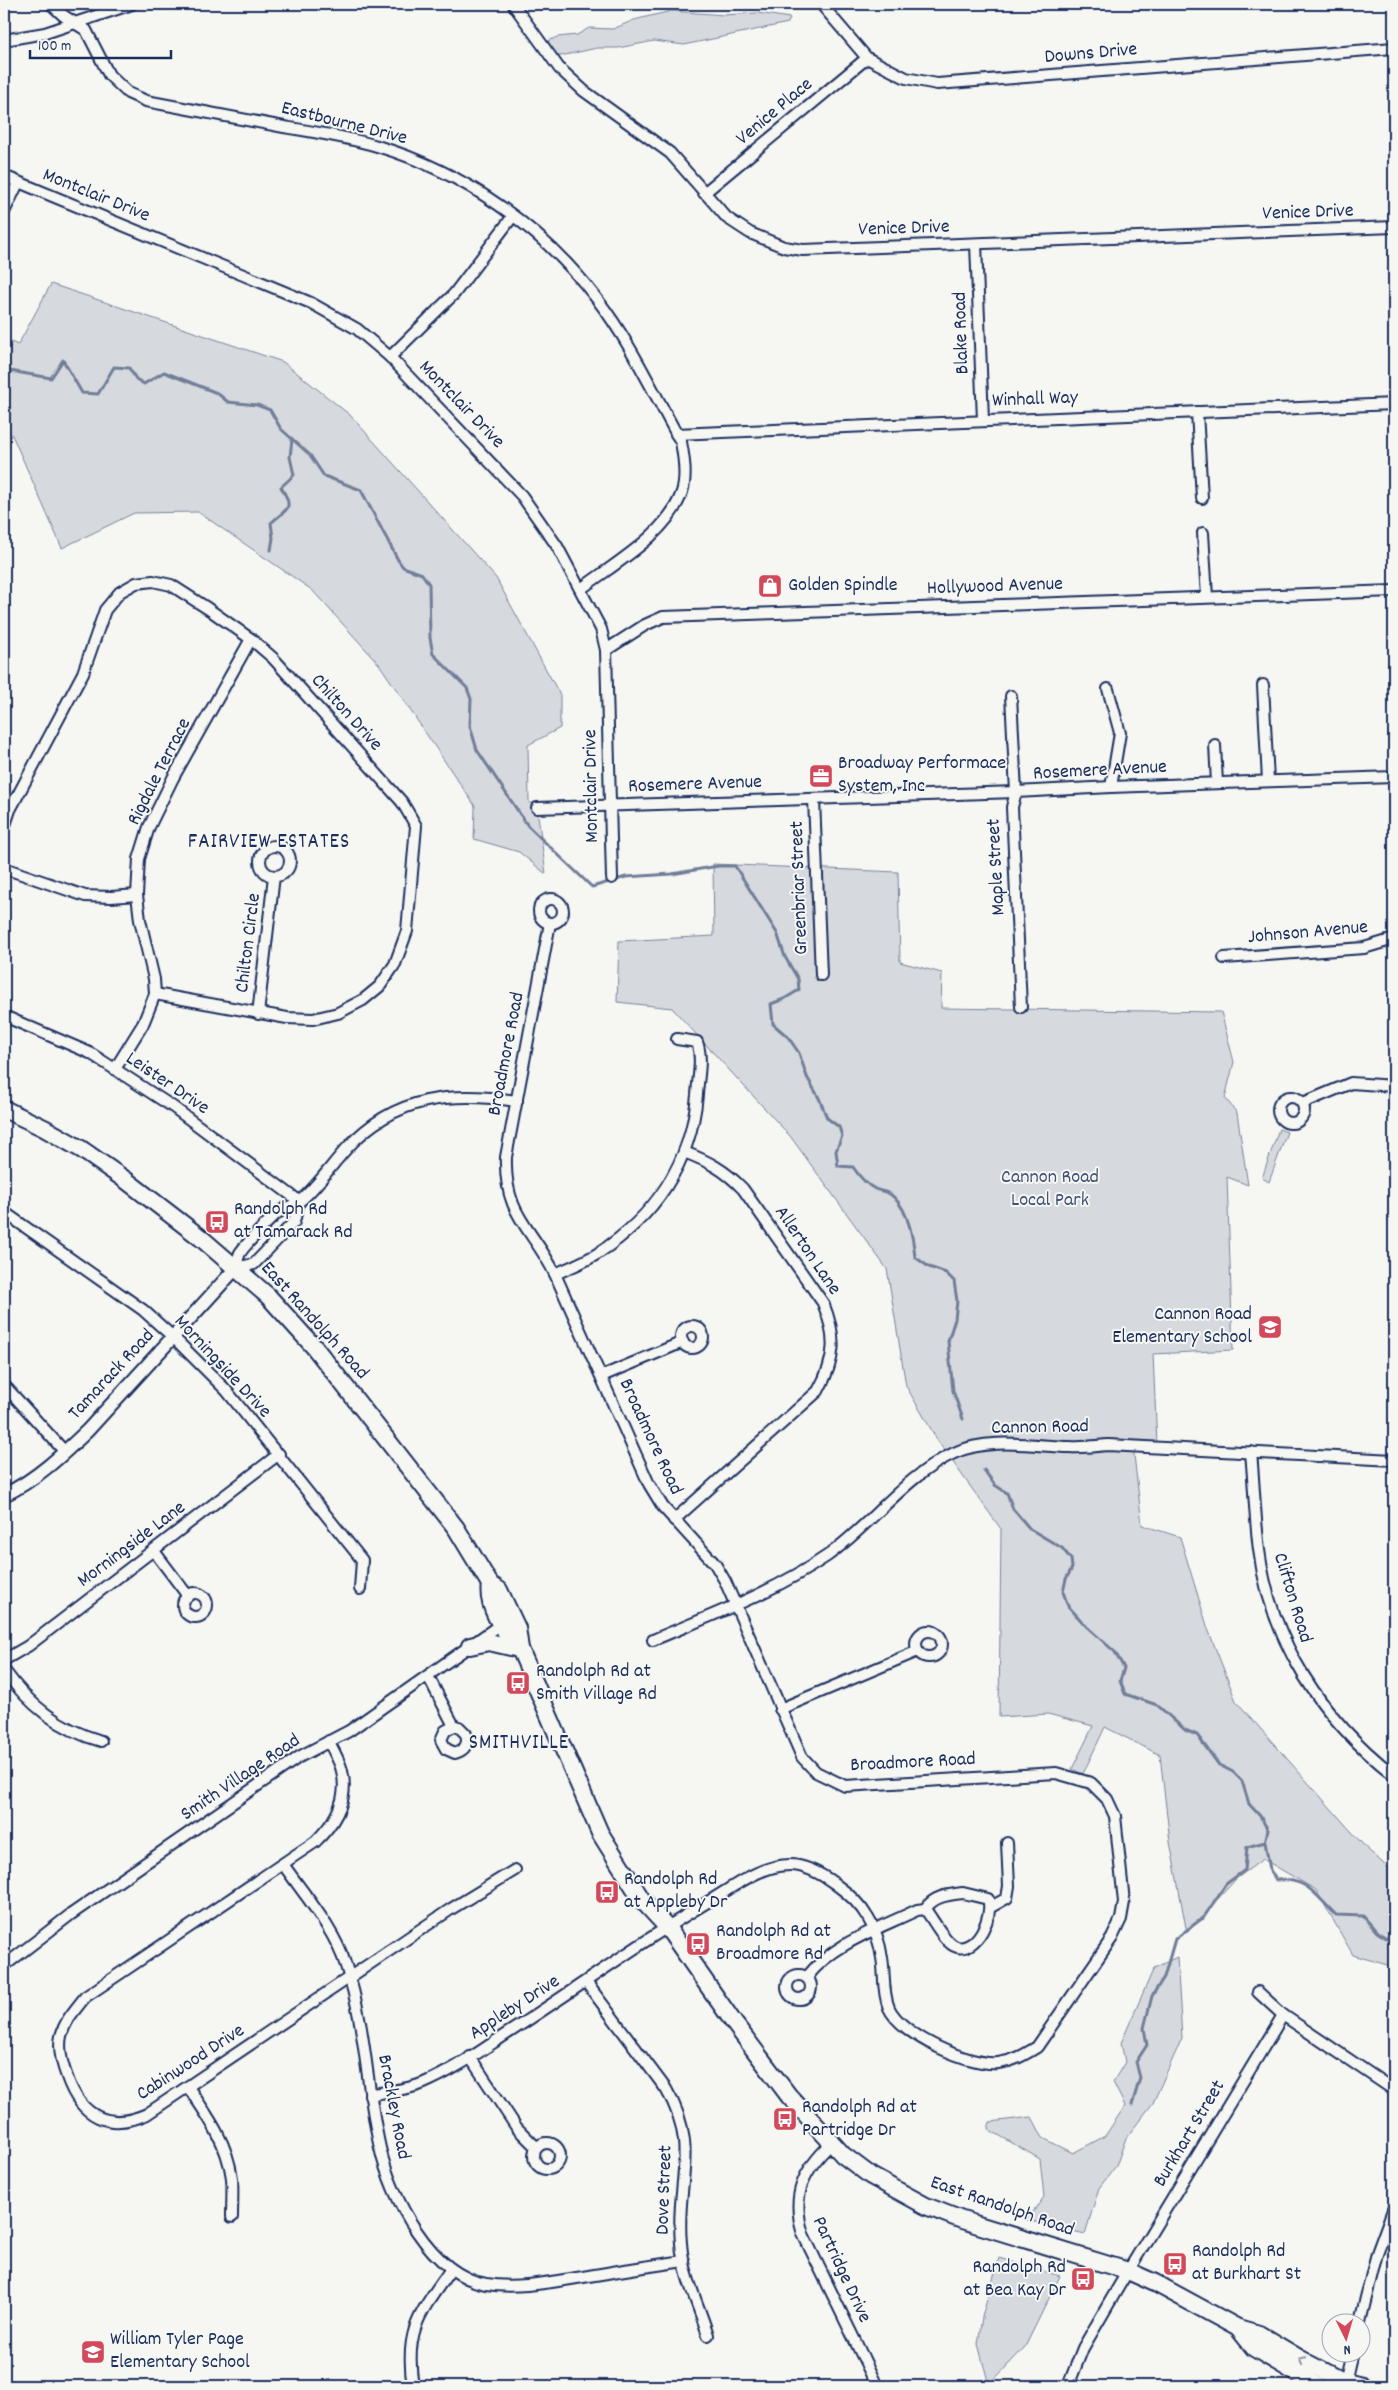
<svg xmlns="http://www.w3.org/2000/svg" width="1398" height="2390" viewBox="0 0 1398 2390" font-family="Dekko,sans-serif">
	<style>
		.green { fill: #d6d9dd; stroke: #78849e }
		.lines { fill: none; stroke-linecap: round; stroke-linejoin: round }
		.stream { stroke: #717e99; stroke-width: 3 }
		.minor-casing { stroke: #1b2f5e; stroke-width: 14 }
		.tertiary-casing { stroke: #1b2f5e; stroke-width: 16 }
		.primary-casing { stroke: #1b2f5e; stroke-width: 20 }
		.minor { stroke: #f6f6f2; stroke-width: 10 }
		.tertiary { stroke: #f6f6f2; stroke-width: 12 }
		.primary { stroke: #f6f6f2; stroke-width: 16 }
		.oneway { stroke: #8892a8 }
		.labels { text-anchor: middle; dominant-baseline: central; stroke-width: 4; stroke-linejoin: round; paint-order: stroke }
		.street-label { font-size: 20px; fill: #1b2f5e; stroke: #f6f6f2 }
		.poi-label { font-size: 20px; fill: #1b2f5e; stroke: #f6f6f2; text-anchor: start }
		.park-label { font-size: 20px; fill: #405177; stroke: #f6f6f2 }
		.neighbourhood-label { font-size: 21px; letter-spacing: 1px; fill: #1b2f5e; stroke: #f6f6f2 }
	</style>
	<rect width="100%" height="100%" fill="#f6f6f2"/>
	<filter id="ink" filterUnits="userSpaceOnUse"><feTurbulence type="fractalNoise" baseFrequency=".02" numOctaves="2"/><feDisplacementMap in="SourceGraphic" scale="10" xChannelSelector="R" yChannelSelector="G"/><feConvolveMatrix kernelMatrix="1 2 1 2 8 2 1 2 1" color-interpolation-filters="sRGB"/></filter>
	<g filter="url(#ink)">
		<g class="green">
			<path d="M671,11L724,15L757,13L790,18L788,23L684,45L654,41L618,48H597L556,57L548,41L557,37L577,35L589,28L613,29L634,20Z"/>
			<path d="M51,284L283,362L350,415L496,578L560,695V728L528,745L529,802L537,808L546,874L519,852L474,839L475,806L379,664L312,590L198,512L134,513L62,548L12,435L4,427V339L18,345Z"/>
			<path d="M713,864L898,872L900,962L942,973L941,1008L1221,1012L1234,1062L1225,1098L1237,1113L1248,1185L1227,1177L1233,1350L1153,1354L1157,1445L1133,1446L1142,1525L1180,1537L1208,1629L1236,1701L1366,1848L1394,1873V1967L1353,1955L1316,1890L1263,1859L1236,1879L1187,1933L1170,1842L1160,1755L1105,1727L1083,1774L1072,1769L1093,1726L1048,1714L999,1717L1001,1529L939,1443L906,1386L887,1269L790,1136L672,1008L617,1002L619,941L714,936Z"/>
			<path d="M1279,1129L1287,1132L1269,1182L1262,1178Z"/>
			<path d="M1177,1957L1182,2038L1153,2103L1126,2138L1116,2166L1099,2188L1085,2234L1027,2220L1044,2197L1040,2159L988,2129L990,2122L1032,2117L1043,2138L1073,2153L1105,2136L1125,2106L1113,2082L1125,2062L1121,2043L1154,1968Z"/>
			<path d="M999,2258L1060,2276L1025,2347L989,2385L978,2344L982,2317Z"/>
		</g>
		<g class="lines">
			<g class="stream">
				<path d="M4,370L51,378L63,360L82,393L98,394L114,367L129,368L136,379L144,384L164,372L217,393L228,402L257,405L270,410L281,429L310,455L324,476L361,490L398,560L403,567L422,574L429,584L430,638L433,654L467,688L471,699L470,726L477,750L528,826L592,887L626,877L672,874L718,866H735L777,933L785,957L798,979L799,990L784,999L771,1004L773,1024L788,1037L799,1053L807,1077L819,1098L827,1118L839,1127L842,1136L836,1151L838,1166L853,1167C859,1176 865,1184 875,1189C879,1191 885,1191 890,1194C908,1207 913,1236 915,1257L929,1267L946,1273L954,1281L957,1301L955,1319L948,1341L953,1391L963,1419"/>
				<path d="M271,550L273,538L271,523C287,508 295,510 281,487L294,475L290,457L292,439"/>
				<path d="M984,1470L995,1485L1007,1493L1013,1509L1030,1529L1062,1548L1071,1559L1072,1568L1066,1579L1063,1592L1068,1606L1087,1627L1115,1652L1124,1668L1120,1681L1125,1694L1157,1705L1185,1730L1197,1735L1219,1765L1233,1772L1242,1781L1249,1804L1260,1816L1268,1830L1265,1842L1270,1870L1276,1880C1308,1878 1315,1895 1336,1915L1363,1916L1377,1932L1394,1943"/>
				<path d="M1132,2105L1140,2078L1136,2062L1147,2045L1144,2028L1152,1996L1164,1977L1175,1939L1204,1917L1226,1884L1245,1870L1247,1847L1265,1842"/>
			</g>
			<defs>
				<g id="minor">
					<path d="M51,4L64,16L86,30L109,75L128,93L146,101C192,110 238,118 284,127C315,132 347,137 377,146C464,172 542,227 597,299C631,343 654,394 681,442C684,458 687,477 682,492C668,534 615,563 581,589"/>
					<path d="M513,4L559,68L584,91L670,153L727,218L750,233L784,247L803,250L1394,227"/>
					<path d="M821,4L867,58L906,78L937,84L1394,48"/>
					<path d="M4,40L45,33L132,4"/>
					<path d="M4,176L311,303L357,329L390,357L522,496L557,546L601,629L606,650L612,878"/>
					<path d="M704,193L867,58"/>
					<path d="M4,212L18,183"/>
					<path d="M976,244L983,420"/>
					<path d="M390,357L454,294L513,216"/>
					<path d="M1197,412L1202,498"/>
					<path d="M676,434L1394,404"/>
					<path d="M1203,533L1207,597"/>
					<path d="M606,650L645,625L663,617L1394,591"/>
					<path d="M1263,685L1268,781"/>
					<path d="M1108,689L1120,733L1111,787"/>
					<path d="M1011,696L1016,792L1012,807L1021,1007"/>
					<path d="M1215,745L1217,783"/>
					<path d="M814,799L821,975"/>
					<path d="M537,808L1016,792L1111,787L1394,777"/>
					<path d="M4,828L10,810L83,673L105,610L120,592L136,583L153,581L171,585L207,608L251,639L273,658L402,802L416,826L407,931L395,964L380,986L363,1000L338,1013L313,1019L287,1018L155,994"/>
					<circle cx="275" cy="861" r="15"/>
					<path d="M4,868L85,896L111,897L137,895"/>
					<circle cx="551" cy="911" r="12"/>
					<path d="M1224,958L1364,948L1394,939"/>
					<path d="M258,1014L274,876"/>
					<path d="M4,1016L90,1053L173,1107L299,1201"/>
					<path d="M115,1069L143,1024L155,994L154,979L140,920L137,895L139,859L149,827L173,778L251,639"/>
					<circle cx="1291" cy="1110" r="13"/>
					<path d="M1303,1103L1351,1083L1394,1086"/>
					<path d="M299,1201L294,1222L254,1264L236,1268C237,1263 238,1257 240,1253C245,1245 272,1217 279,1212C286,1207 294,1206 300,1201C318,1186 332,1164 348,1147C395,1096 452,1091 517,1101"/>
					<path d="M4,1212L143,1310L173,1337L226,1390L362,1560L360,1589"/>
					<path d="M555,1274C569,1268 584,1262 597,1254C654,1217 691,1164 697,1095C698,1077 703,1059 697,1042L677,1039"/>
					<circle cx="692" cy="1337" r="11"/>
					<path d="M602,1376L683,1342"/>
					<path d="M4,1385L65,1452"/>
					<path d="M1251,1452C1254,1485 1255,1518 1259,1550C1271,1642 1322,1719 1394,1775"/>
					<path d="M674,1520L818,1391C836,1359 837,1337 823,1303L743,1189C725,1170 708,1161 684,1152"/>
					<path d="M154,1551L188,1596"/>
					<circle cx="195" cy="1605" r="12"/>
					<circle cx="929" cy="1644" r="13"/>
					<path d="M653,1640C712,1615 774,1592 827,1556C871,1525 905,1476 954,1453C989,1437 1033,1446 1070,1447C1083,1448 1096,1446 1108,1445L1394,1460"/>
					<path d="M4,1660L28,1646L279,1454"/>
					<path d="M4,1670C29,1705 59,1729 101,1741"/>
					<path d="M428,1676L454,1726L459,1727L466,1734C469,1744 465,1750 455,1753L446,1749L441,1740L445,1731L454,1726"/>
					<path d="M780,1709L918,1651"/>
					<path d="M329,1741C333,1751 340,1761 342,1771C349,1799 335,1823 315,1842L85,1997C75,2010 65,2020 61,2036C58,2050 62,2064 67,2077C81,2117 109,2131 147,2114L451,1909L515,1870"/>
					<path d="M283,1864C305,1896 334,1928 346,1966C366,2025 366,2087 380,2148C391,2197 431,2275 486,2284C519,2289 550,2282 583,2277C617,2271 650,2266 684,2261"/>
					<path d="M963,1893L988,1899C994,1915 977,1952 957,1947C945,1944 933,1919 925,1909C934,1896 947,1895 963,1893Z"/>
					<path d="M991,1907L1007,1898L1009,1886L1007,1843"/>
					<path d="M4,1966L70,1915L299,1757L349,1731L501,1624"/>
					<circle cx="799" cy="1987" r="12"/>
					<path d="M807,1977C833,1943 880,1928 917,1910L925,1909"/>
					<path d="M586,1982L666,2089C701,2148 675,2183 681,2243C683,2274 699,2306 708,2335"/>
					<path d="M1258,1992L1283,2015L1394,2090"/>
					<path d="M470,2057L517,2128L536,2147"/>
					<path d="M188,2087C208,2116 227,2142 232,2178C233,2190 232,2204 232,2217"/>
					<path d="M370,2095C387,2091 408,2090 424,2083C455,2070 483,2049 511,2031C576,1989 639,1943 706,1903C731,1889 759,1865 790,1865C816,1865 856,1896 868,1918C875,1929 880,1944 882,1958C885,1974 882,1991 889,2008C901,2035 969,2066 998,2063C1014,2061 1024,2055 1037,2047L1112,1938L1121,1919L1124,1902L1115,1816L1107,1799L1091,1783L1056,1773L845,1786L816,1772L802,1757L725,1581L715,1564L663,1507L649,1484L555,1274C532,1227 504,1216 506,1157L550,923"/>
					<path d="M4,2121V2122"/>
					<circle cx="547" cy="2156" r="13"/>
					<path d="M832,2143C803,2170 791,2195 803,2234L877,2386"/>
					<path d="M1360,2322L1377,2253L1394,2207"/>
					<path d="M1345,2382L1352,2352"/>
					<path d="M413,2386C404,2330 420,2313 451,2269"/>
					<path d="M1068,2386L1083,2348L1119,2286L1283,2015"/>
				</g>
				<path id="tertiary" d="M4,1495C36,1480 63,1454 88,1430L236,1268"/>
				<g id="primary">
					<path d="M4,1109L44,1128L81,1149L127,1181L201,1238L268,1296L315,1348L456,1528L490,1584L499,1590L517,1628L520,1649L600,1833L642,1900L667,1927L734,2023L789,2096L843,2155L871,2176L926,2206L962,2220L1128,2271L1155,2283L1238,2328L1259,2334L1299,2358L1345,2382L1362,2386"/>
					<path d="M490,1584C486,1608 504,1632 520,1649"/>
					<path d="M470,1646L489,1642L519,1649"/>
					<path d="M1238,2328L1254,2348L1318,2386"/>
				</g>
			</defs>
			<use href="#minor" class="minor-casing"/>
			<use href="#tertiary" class="tertiary-casing"/>
			<use href="#primary" class="primary-casing"/>
			<use href="#minor" class="minor"/>
			<use href="#tertiary" class="tertiary"/>
			<use href="#primary" class="primary"/>
		</g>
		<defs><path id="oneway-chevron" d="M-2-3.5L2.5 0L-2 3.5" fill="none" stroke-width="1.6" stroke-linecap="round" stroke-linejoin="round" transform="scale(1.25)"/></defs>
		<use class="oneway" href="#oneway-chevron" transform="translate(1302 2360) rotate(-152)"/>
	</g>
	<defs>
		<symbol id="shop-square" viewBox="-11 -11 22 22"><rect x="-9" y="-9" width="18" height="18" rx="4" fill="#d1495b" stroke="#f6f6f2"/><path d="M-5-2.5h2.3a2.7 3.5 0 0 1 5.4 0H5L5.5 6h-11ZM-1.5-2.5h3a1.5 2.3 0 0 0-3 0Z" fill="#fff"/></symbol>
		<symbol id="office-square" viewBox="-11 -11 22 22"><rect x="-9" y="-9" width="18" height="18" rx="4" fill="#d1495b" stroke="#f6f6f2"/><path d="M-6-3h4V-5.5h4V-3h4V5H-6ZM-1-4.5V-3h2v-1.5ZM-6 0V1H6V0Z" fill="#fff"/></symbol>
		<symbol id="bus-square" viewBox="-11 -11 22 22"><rect x="-9" y="-9" width="18" height="18" rx="4" fill="#d1495b" stroke="#f6f6f2"/><path d="M-5-6H5V4H4V6H2V4H-2V6H-4V4H-5ZM-3.5-4V0h7V-4ZM-3.5 1.2v1.5H-2V1.2ZM2 1.2v1.5H3.5V1.2Z" fill="#fff"/></symbol>
		<symbol id="school-square" viewBox="-11 -11 22 22"><rect x="-9" y="-9" width="18" height="18" rx="4" fill="#d1495b" stroke="#f6f6f2"/><path d="M0-5L7-2L0 1L-7-2ZM-4 1L0 2.5L4 1V4Q0 6-4 4Z" fill="#fff"/></symbol>
	</defs>
	<g fill-rule="evenodd">
		<use href="#shop-square" x="756" y="572" width="28" height="28"/>
		<use href="#office-square" x="807" y="762" width="28" height="28"/>
		<use href="#bus-square" x="203" y="1208" width="28" height="28"/>
		<use href="#school-square" x="1256" y="1313" width="28" height="28"/>
		<use href="#bus-square" x="504" y="1669" width="28" height="28"/>
		<use href="#bus-square" x="593" y="1878" width="28" height="28"/>
		<use href="#bus-square" x="684" y="1930" width="28" height="28"/>
		<use href="#bus-square" x="771" y="2105" width="28" height="28"/>
		<use href="#bus-square" x="1161" y="2250" width="28" height="28"/>
		<use href="#bus-square" x="1069" y="2265" width="28" height="28"/>
		<use href="#school-square" x="79" y="2338" width="28" height="28"/>
	</g>
	<g class="labels">
		<g class="street-label">
			<text transform="translate(1091 54) rotate(-5)">Downs Drive</text>
			<text transform="translate(775 112) rotate(-40)">Venice Place</text>
			<text transform="translate(344 124) rotate(14)">Eastbourne Drive</text>
			<text transform="translate(96 196) rotate(22)">Montclair Drive</text>
			<text transform="translate(1308 213) rotate(-2)">Venice Drive</text>
			<text transform="translate(904 229) rotate(-2)">Venice Drive</text>
			<text transform="translate(962 333) rotate(-92)">Blake Road</text>
			<text transform="translate(1035 400) rotate(-2)">Winhall Way</text>
			<text transform="translate(461 405) rotate(46)">Montclair Drive</text>
			<text transform="translate(995 587) rotate(-2)">Hollywood Avenue</text>
			<text transform="translate(346 713) rotate(48)">Chilton Drive</text>
			<text transform="translate(1100 771) rotate(-3)">Rosemere Avenue</text>
			<text transform="translate(160 772) rotate(-63)">Rigdale Terrace</text>
			<text transform="translate(695 785) rotate(-2)">Rosemere Avenue</text>
			<text transform="translate(592 786) rotate(-91)">Montclair Drive</text>
			<text transform="translate(997 867) rotate(-93)">Maple Street</text>
			<text transform="translate(800 888) rotate(-92)">Greenbriar Street</text>
			<text transform="translate(1308 933) rotate(-5)">Johnson Avenue</text>
			<text transform="translate(249 943) rotate(-83)">Chilton Circle</text>
			<text transform="translate(507 1054) rotate(-79)">Broadmore Road</text>
			<text transform="translate(167 1084) rotate(34)">Leister Drive</text>
			<text transform="translate(807 1251) rotate(56)">Allerton Lane</text>
			<text transform="translate(314 1321) rotate(48)">East Randolph Road</text>
			<text transform="translate(222 1367) rotate(47)">Morningside Drive</text>
			<text transform="translate(112 1375) rotate(-47)">Tamarack Road</text>
			<text transform="translate(1040 1428) rotate(-1)">Cannon Road</text>
			<text transform="translate(650 1437) rotate(65)">Broadmore Road</text>
			<text transform="translate(132 1545) rotate(-37)">Morningside Lane</text>
			<text transform="translate(1292 1598) rotate(73)">Clifton Road</text>
			<text transform="translate(913 1763) rotate(-3)">Broadmore Road</text>
			<text transform="translate(241 1778) rotate(-34)">Smith Village Road</text>
			<text transform="translate(515 2008) rotate(-33)">Appleby Drive</text>
			<text transform="translate(191 2063) rotate(-33)">Cabinwood Drive</text>
			<text transform="translate(393 2107) rotate(79)">Brackley Road</text>
			<text transform="translate(1190 2134) rotate(-59)">Burkhart Street</text>
			<text transform="translate(665 2190) rotate(-88)">Dove Street</text>
			<text transform="translate(1002 2207) rotate(19)">East Randolph Road</text>
			<text transform="translate(841 2270) rotate(65)">Partridge Drive</text>
		</g>
		<g class="poi-label">
			<text x="788" y="586">Golden Spindle</text>
			<text x="838" y="764">Broadway Performace<tspan x="838" dy="23">System, Inc</tspan></text>
			<text x="234" y="1210">Randolph Rd<tspan x="234" dy="23">at Tamarack Rd</tspan></text>
			<text x="1252" y="1315" text-anchor="end">Cannon Road<tspan x="1252" dy="23">Elementary School</tspan></text>
			<text x="536" y="1672">Randolph Rd at<tspan x="536" dy="23">Smith Village Rd</tspan></text>
			<text x="624" y="1880">Randolph Rd<tspan x="624" dy="23">at Appleby Dr</tspan></text>
			<text x="716" y="1932">Randolph Rd at<tspan x="716" dy="23">Broadmore Rd</tspan></text>
			<text x="802" y="2108">Randolph Rd at<tspan x="802" dy="23">Partridge Dr</tspan></text>
			<text x="1192" y="2252">Randolph Rd<tspan x="1192" dy="23">at Burkhart St</tspan></text>
			<text x="1066" y="2268" text-anchor="end">Randolph Rd<tspan x="1066" dy="23">at Bea Kay Dr</tspan></text>
			<text x="110" y="2340">William Tyler Page<tspan x="110" dy="23">Elementary School</tspan></text>
		</g>
		<g class="park-label">
			<text x="1050" y="1178">Cannon Road<tspan x="1050" dy="23">Local Park</tspan></text>
		</g>
		<g class="neighbourhood-label">
			<text x="269" y="843">FAIRVIEW ESTATES</text>
			<text x="519" y="1744">SMITHVILLE</text>
		</g>
	</g>
	<rect width="1398" height="2390" fill="none" stroke="#f6f6f2" stroke-width="20"/>
	<rect x="10" y="10" width="1378" height="2370" fill="none" stroke="#1b2f5e" stroke-width="2" filter="url(#ink)"/>
	<g transform="translate(1346 2338) rotate(175)"><circle r="24" fill="#f6f6f2" stroke="#9ea6b7"/>
	<path d="M0-4L9 19L0 12L-9 19Z" fill="#d1495b"/>
	<text y="-8" font-size="14" font-weight="bold" text-anchor="middle" fill="#1b2f5e">N</text>
	</g>
	<path d="M30 50v8h141v-8" fill="none" stroke="#1b2f5e" stroke-width="2.5"/>
	<text x="38" y="50" font-size="15" fill="#1b2f5e" stroke="#f6f6f2" stroke-width="4" paint-order="stroke">100 m</text>
</svg>
